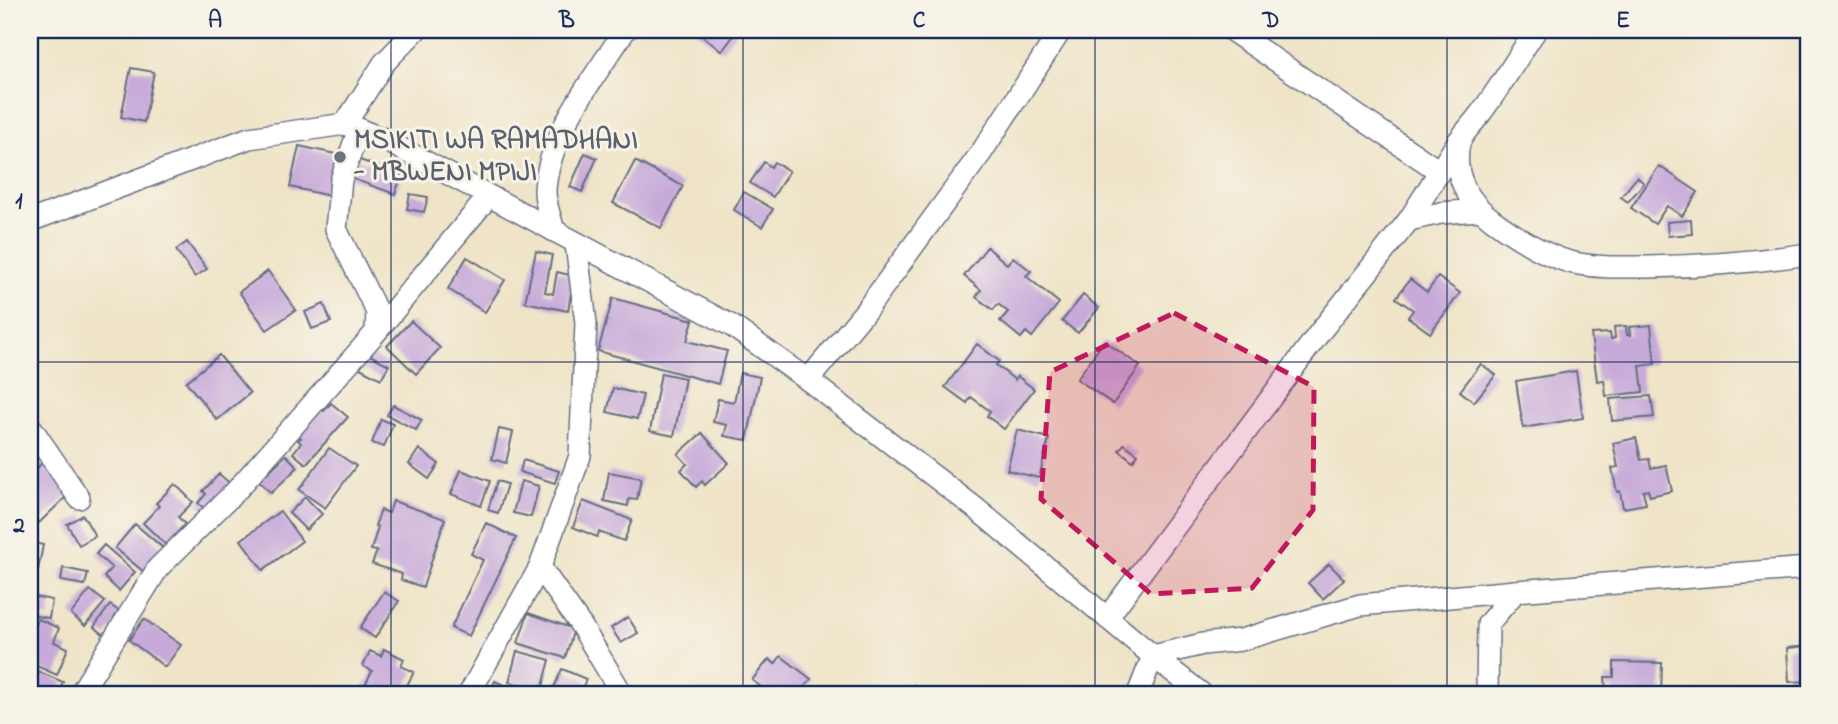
<svg xmlns="http://www.w3.org/2000/svg" width="1838" height="724" viewBox="0 0 1838 724" font-family="'Indie Flower',sans-serif">
	<style>
		.building { fill: #c7aad9 }
		.lines { fill: none; stroke-linecap: round; stroke-linejoin: round }
		.minor-casing { stroke: #656e83; stroke-width: 24 }
		.minor { stroke: #fff; stroke-width: 21 }
		.marked { fill: #c2185b; fill-opacity: 0.2; stroke: #c2185b; stroke-width: 5; stroke-dasharray: 14 9; stroke-linejoin: round }
		.grid { fill: none; stroke: #1b2f5e; stroke-width: 2; stroke-opacity: 0.55 }
		.worship-dot { fill: #6b7280; stroke: #f7f3e8; stroke-width: 2.5 }
		.labels { text-anchor: middle; dominant-baseline: central; stroke-width: 6; stroke-linejoin: round; paint-order: stroke }
		.worship-label { font-size: 28px; font-weight: bold; fill: #5b616d; stroke: #f7f3e8; text-anchor: start }
		.neatline { fill: none; stroke: #1b2f5e; stroke-width: 2.5 }
		.grid-label { font-size: 23px; text-anchor: middle; font-weight: bold; fill: #1b2f5e }
	</style>
	<rect width="100%" height="100%" fill="#f7f3e8"/>
	<filter id="ink" filterUnits="userSpaceOnUse"><feTurbulence type="fractalNoise" baseFrequency=".0143" numOctaves="2"/><feDisplacementMap in="SourceGraphic" scale="14" xChannelSelector="R" yChannelSelector="G"/><feConvolveMatrix kernelMatrix="1 2 1 2 8 2 1 2 1" color-interpolation-filters="sRGB"/></filter>
	<filter id="wash" filterUnits="userSpaceOnUse"><feTurbulence type="fractalNoise" baseFrequency=".00686" numOctaves="4" result="noise"/><feDisplacementMap in="SourceGraphic" scale="28" xChannelSelector="R" yChannelSelector="G"/><feGaussianBlur stdDeviation="1.57" result="paint"/><feColorMatrix in="noise" values="0 0 0 0 0 0 0 0 0 0 0 0 0 0 0 0 0 1.4 0 .05"/><feComposite in="paint" operator="in"/></filter>
	<g filter="url(#wash)">
		<rect width="100%" height="100%" fill="#efe4c7"/>
		<g id="blocks">
			<g class="building">
				<path d="M694,30H738L722,51Z"/>
				<path d="M131,68L154,72L144,122L121,117Z"/>
				<path d="M299,146L340,155L330,196L290,187Z"/>
				<path d="M585,153L597,158L582,192L570,187Z"/>
				<path d="M357,159L402,175L395,194L350,178Z"/>
				<path d="M635,161L683,186L661,228L613,203Z"/>
				<path d="M764,162L771,167L774,162L789,171L773,197L750,183Z"/>
				<path d="M1659,166L1698,192L1682,216L1667,206L1655,224L1631,208Z"/>
				<path d="M1637,177L1644,183L1628,202L1621,197Z"/>
				<path d="M744,192L773,209L762,227L734,210Z"/>
				<path d="M410,194L428,197L424,212L407,209Z"/>
				<path d="M1691,220L1692,234L1668,236L1667,222Z"/>
				<path d="M187,242L207,269L195,277L176,250Z"/>
				<path d="M987,247L1007,264L1013,257L1031,271L1026,276L1059,303L1032,337L1026,332L1021,338L1000,321L1008,312L998,304L993,310L976,297L981,290L964,276Z"/>
				<path d="M536,251L552,255L545,292L553,294L557,272L574,276L568,311L525,302Z"/>
				<path d="M467,257L505,280L485,312L448,289Z"/>
				<path d="M268,271L296,310L267,330L239,292Z"/>
				<path d="M1438,277L1460,293L1430,333L1408,317L1413,310L1396,298L1410,279L1427,292Z"/>
				<path d="M1083,295L1099,308L1078,333L1062,321Z"/>
				<path d="M613,298L693,320L687,341L727,351L718,384L598,351Z"/>
				<path d="M324,304L331,322L312,329L305,312Z"/>
				<path d="M411,321L440,348L416,374L387,346Z"/>
				<path d="M1651,325L1655,364L1640,366L1643,392L1606,396L1604,380L1597,381L1591,334L1610,333L1611,339L1615,338L1614,327L1626,326L1627,335H1630L1629,327Z"/>
				<path d="M1104,341L1140,366L1113,404L1077,379Z"/>
				<path d="M977,344L999,361L996,365L1015,380L1017,376L1034,389L1004,429L987,416L990,411L971,397L967,403L945,387Z"/>
				<path d="M366,353L389,365L381,379L358,367Z"/>
				<path d="M219,355L250,393L217,420L186,382Z"/>
				<path d="M1481,364L1496,375L1474,402L1460,391Z"/>
				<path d="M1576,371L1583,418L1523,428L1516,381Z"/>
				<path d="M661,373L685,378L674,436L650,431Z"/>
				<path d="M740,373L760,377L747,440L724,436L727,425L713,422L718,399L734,402Z"/>
				<path d="M613,388L643,395L637,419L607,412Z"/>
				<path d="M1651,396L1654,417L1612,421L1610,399Z"/>
				<path d="M331,403L348,417L306,464L293,453L301,443L298,440L301,438L295,433L318,406L324,411Z"/>
				<path d="M393,405L422,420L416,430L387,415Z"/>
				<path d="M381,419L393,424L384,447L372,443Z"/>
				<path d="M499,429L513,432L506,463L492,459Z"/>
				<path d="M1017,430L1049,438L1039,478L1007,470Z"/>
				<path d="M702,433L729,463L705,485L702,481L696,487L681,470L687,464L678,454Z"/>
				<path d="M1636,438L1641,460L1649,459L1651,468L1666,465L1672,491L1650,496L1648,490L1643,491L1646,504L1623,508L1620,491L1617,492L1612,468L1618,467L1613,443Z"/>
				<path d="M1124,444L1138,454L1133,461L1119,450Z"/>
				<path d="M329,448L356,466L325,508L299,490Z"/>
				<path d="M419,449L439,464L429,479L409,464Z"/>
				<path d="M286,455L298,467L271,493L259,481Z"/>
				<path d="M523,460L559,471L555,483L520,472Z"/>
				<path d="M42,463L70,493L39,523L30,513V475Z"/>
				<path d="M461,470L490,481L481,506L451,494Z"/>
				<path d="M609,472L641,478L637,500L629,499L628,506L604,501Z"/>
				<path d="M219,474L233,486L207,511L198,503L206,494L203,491Z"/>
				<path d="M497,481L507,484L498,513L488,510Z"/>
				<path d="M521,481L539,486L531,517L513,513Z"/>
				<path d="M175,484L193,502L178,517L185,524L166,545L143,523L159,506L156,503Z"/>
				<path d="M305,497L322,514L306,530L289,513Z"/>
				<path d="M393,501L445,519L423,587L401,580L402,574L372,564L377,551L371,550L378,527L375,526L381,510L389,513Z"/>
				<path d="M583,501L632,520L624,541L599,532L597,537L573,527Z"/>
				<path d="M280,511L302,541L263,570L241,540Z"/>
				<path d="M83,515L95,536L79,545L67,524Z"/>
				<path d="M486,523L516,538L469,636L451,628L483,560L471,554Z"/>
				<path d="M135,524L163,548L144,572L115,548Z"/>
				<path d="M30,542L43,545L38,570L30,568Z"/>
				<path d="M104,545L135,572L119,591L104,577L112,568L96,554Z"/>
				<path d="M1329,564L1344,579L1323,599L1308,583Z"/>
				<path d="M63,568L88,573L85,585L61,581Z"/>
				<path d="M90,590L105,602L85,626L71,614Z"/>
				<path d="M384,592L399,601L375,638L360,628Z"/>
				<path d="M30,596L52,600L49,618L30,615Z"/>
				<path d="M110,605L122,613L106,636L94,627Z"/>
				<path d="M528,613L574,629L565,658L518,643Z"/>
				<path d="M628,617L638,633L621,643L611,628Z"/>
				<path d="M38,619L59,628L54,642L68,648L57,675L30,663V628L34,629Z"/>
				<path d="M144,619L181,645L165,667L129,640Z"/>
				<path d="M1808,646V681L1789,682L1787,648Z"/>
				<path d="M384,649L404,659L401,666L414,672L405,689L415,694L361,693L372,671L363,666L370,651L381,656Z"/>
				<path d="M517,651L550,660L542,690L509,682Z"/>
				<path d="M781,656L811,679L799,694H770L752,680L769,659L775,664Z"/>
				<path d="M1614,662L1662,663L1661,694H1613V688L1606,689L1605,677H1614Z"/>
				<path d="M30,668L63,682L57,694H30Z"/>
				<path d="M562,669L586,679L580,694H551Z"/>
				<path d="M495,681L524,694H489Z"/>
				<path d="M914,685L921,694H902Z"/>
			</g>
		</g>
	</g>
	<g filter="url(#ink)">
		<use href="#blocks" fill-opacity="0" stroke="#656e83" stroke-width="2"/>
		<g class="lines">
			<defs>
				<g id="minor">
					<path d="M1231,30L1439,171"/>
					<path d="M1536,30C1516,59 1499,90 1477,118C1471,126 1461,135 1459,144C1452,176 1469,203 1494,221C1516,237 1547,257 1574,263C1599,268 1624,267 1649,267C1703,266 1755,262 1808,254"/>
					<path d="M345,124L384,63L416,30"/>
					<path d="M359,129L341,180L336,229L377,312L376,332"/>
					<path d="M1409,220L1441,213L1478,210"/>
					<path d="M30,221L249,138L345,124L383,139L732,326L808,380L974,507L1153,656L1202,694"/>
					<path d="M554,231C551,218 544,202 545,189C550,131 595,77 625,30"/>
					<path d="M808,380L867,309L981,153L1061,30"/>
					<path d="M30,426L79,498"/>
					<path d="M540,567L582,627L622,694"/>
					<path d="M1107,618L1320,332L1409,220L1459,140"/>
					<path d="M80,694L158,568L236,491L376,332L488,197"/>
					<path d="M469,694L540,567L580,456L586,323L576,244"/>
					<path d="M1138,694L1153,656L1203,644L1241,640L1360,605L1516,591"/>
					<path d="M1487,694L1488,624L1516,591L1808,568"/>
				</g>
			</defs>
			<use href="#minor" class="minor-casing"/>
			<use href="#minor" class="minor"/>
		</g>
	</g>
	<path class="marked" d="M1174,313L1314,387L1313,510L1252,588L1151,594L1041,499L1050,372Z"/>
	<path class="grid" d="M391,30V694M743,30V694M1095,30V694M1447,30V694M30,362H1808"/>
	<circle class="worship-dot" cx="340" cy="157" r="7"/>
	<g class="labels">
		<g class="worship-label">
			<text x="354" y="141">MSIKITI WA RAMADHANI<tspan x="354" dy="32">- MBWENI MPIJI</tspan></text>
		</g>
	</g>
	<rect width="1838" height="724" fill="none" stroke="#f7f3e8" stroke-width="77"/>
	<rect x="38" y="38" width="1762" height="648" class="neatline"/>
	<g class="grid-label">
		<text x="215" y="27">A</text>
		<text x="567" y="27">B</text>
		<text x="919" y="27">C</text>
		<text x="1271" y="27">D</text>
		<text x="1623" y="27">E</text>
		<text x="19" y="208">1</text>
		<text x="19" y="532">2</text>
	</g>
</svg>
